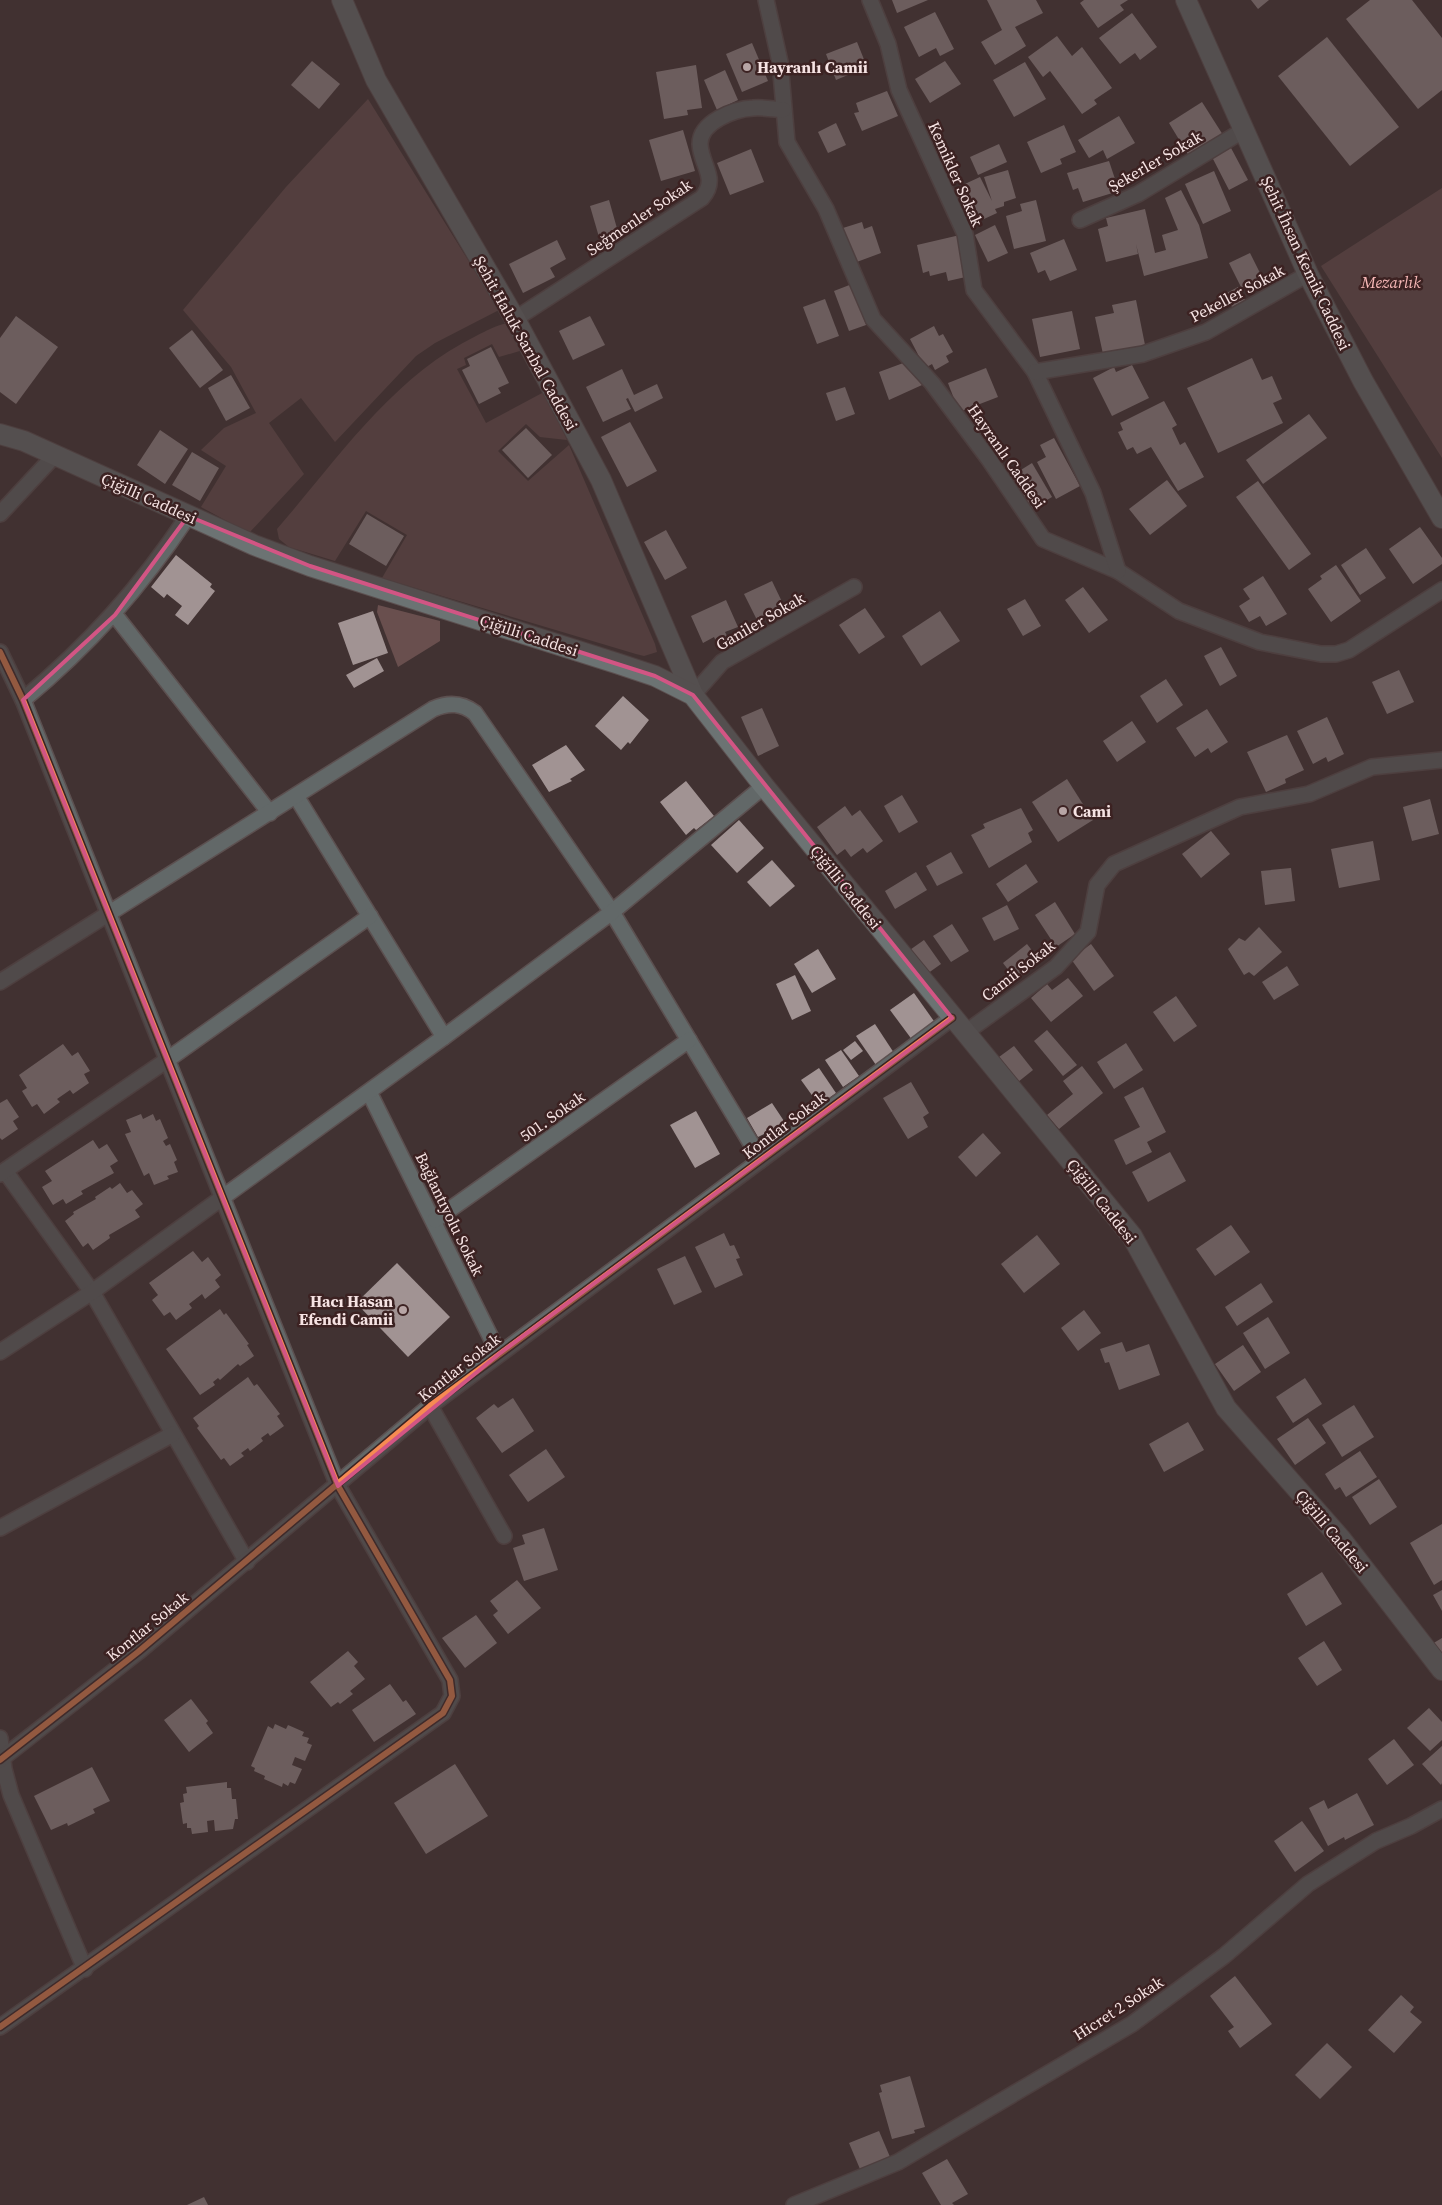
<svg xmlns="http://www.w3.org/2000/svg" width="1442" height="2205" viewBox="0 0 1442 2205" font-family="'Source Serif 4',serif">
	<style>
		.green { fill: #694f4e }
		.building { fill: #a19393 }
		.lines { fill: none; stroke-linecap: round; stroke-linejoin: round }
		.street-casing { stroke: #5c5050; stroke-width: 18 }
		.secondary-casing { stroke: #5c5050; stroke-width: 22 }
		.street { stroke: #626868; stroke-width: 15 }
		.secondary { stroke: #6c7373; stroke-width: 20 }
		.cycleway-casing { stroke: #3c2222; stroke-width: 9 }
		.cycleway { stroke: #f68b52; stroke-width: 6 }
		.marked { fill: none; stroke: #d25584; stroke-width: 4; stroke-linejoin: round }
		.poi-dot { fill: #b7a5a5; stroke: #3c2222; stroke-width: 2 }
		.labels { text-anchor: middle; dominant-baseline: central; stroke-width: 5; stroke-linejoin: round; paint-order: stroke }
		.poi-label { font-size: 16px; font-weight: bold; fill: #f6e3e3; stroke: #3c2222; text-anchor: start }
		.street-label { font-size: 16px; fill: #f6e3e3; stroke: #3c2222 }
		.park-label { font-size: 16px; font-style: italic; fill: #f7b8b7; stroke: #3c2222 }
	</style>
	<rect width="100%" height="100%" fill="#413232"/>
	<g class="green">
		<path d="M368,99L499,310L435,343L416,356L335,442L301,398L269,423L304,474L249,533L201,507L226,466L201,450L224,428L256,413L231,367L183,310L286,187Z"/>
		<path d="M1442,188V458L1321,266Z"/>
		<path d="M508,323L523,350L499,357L492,344L464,358L466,365L457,369L486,423L544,392L567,440L540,437L526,424L498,451L528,481L569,445L655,644L657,652L644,656L636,654L382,578L407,535L366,511L335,561L289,547L279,539L277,529C337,460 392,377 476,336C486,331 496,325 508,323Z"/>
		<path d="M378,605L440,621V641L398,667L377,612Z"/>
	</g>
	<g class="building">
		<path d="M892,0H928L897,13Z"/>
		<path d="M987,0H1036L1043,13L1015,27L1026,46L995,65L981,42L1002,30Z"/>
		<path d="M1084,0H1128L1120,5L1124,10L1098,28L1080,3Z"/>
		<path d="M1251,0H1269L1258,9Z"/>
		<path d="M1370,0H1412L1442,38V90L1418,109L1346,19Z"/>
		<path d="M935,12L954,49L940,56L936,48L919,57L904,27Z"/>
		<path d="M1132,13L1157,47L1140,60L1135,53L1120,64L1099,38Z"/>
		<path d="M1057,36L1072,56L1082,47L1112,88L1094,100L1097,104L1082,114L1050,71L1043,77L1028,57Z"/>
		<path d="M1327,37L1399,127L1350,166L1278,76Z"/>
		<path d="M857,42L867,67L836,80L826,54Z"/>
		<path d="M752,43L768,81L742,92L726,54Z"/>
		<path d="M312,61L340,84L319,109L291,85Z"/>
		<path d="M945,61L961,84L930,103L915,79Z"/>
		<path d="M1025,62L1046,99L1014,117L993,80Z"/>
		<path d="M696,65L702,108L687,110L688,115L664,119L656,72Z"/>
		<path d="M725,70L738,100L717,110L704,80Z"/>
		<path d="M887,91L898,116L862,131L854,113L859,112L856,103Z"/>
		<path d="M1202,102L1223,135L1189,156L1169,123Z"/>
		<path d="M1119,116L1135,143L1107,159L1103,150L1089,158L1078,140Z"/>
		<path d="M836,123L846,145L828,153L818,132Z"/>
		<path d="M1064,125L1076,152L1060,159L1062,164L1041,173L1027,142Z"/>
		<path d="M683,130L695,171L661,181L649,140Z"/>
		<path d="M999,144L1007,162L978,175L970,157Z"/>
		<path d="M1231,148L1248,180L1229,190L1212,157Z"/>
		<path d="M751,149L764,182L730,195L717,163Z"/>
		<path d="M1109,161L1119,191L1083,202L1078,188L1073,190L1067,173Z"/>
		<path d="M1008,170L1016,198L1004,202V206L995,209L997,213L971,225L954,189L980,177L992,201L984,177Z"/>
		<path d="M1214,171L1231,211L1203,224L1185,184Z"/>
		<path d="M1181,190L1199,225L1208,258L1144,276L1136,244L1138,254L1106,262L1098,229L1108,226L1106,218L1145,209L1155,253L1166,250L1162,235L1178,230L1165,198Z"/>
		<path d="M609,200L618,232L599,237L590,206Z"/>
		<path d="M1036,200L1046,241L1014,249L1006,216L1022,211L1020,204Z"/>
		<path d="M862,222L864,229L872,226L881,253L854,263L843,228Z"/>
		<path d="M995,225L1008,253L988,262L975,235Z"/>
		<path d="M960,235L970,276L948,281L946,272L930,276L929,271L923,273L917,245Z"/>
		<path d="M1064,239L1077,270L1050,281L1045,270L1038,273L1030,253Z"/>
		<path d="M557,240L566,259L550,268L555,277L523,293L509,264Z"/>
		<path d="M1250,253L1263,279L1242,289L1229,263Z"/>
		<path d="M852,284L866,325L849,331L834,291Z"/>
		<path d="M1238,287L1245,300L1232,307L1225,294Z"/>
		<path d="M825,299L839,336L817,344L803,307Z"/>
		<path d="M1136,300L1145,345L1103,354L1095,317L1114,313L1112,305Z"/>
		<path d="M1072,311L1080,349L1040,357L1032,319Z"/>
		<path d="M16,316L58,347L16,404L0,392V338Z"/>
		<path d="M590,316L605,345L573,360L559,331Z"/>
		<path d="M934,326L939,336L943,334L953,352L946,356L949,362L935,370L932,364L925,368L910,339Z"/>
		<path d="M192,330L223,370L200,388L169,348Z"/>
		<path d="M491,347L509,383L498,388L501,393L479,404L462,370L470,366L467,359Z"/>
		<path d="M1252,358L1262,380L1272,376L1282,399L1273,403L1283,423L1218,453L1187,388Z"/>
		<path d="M906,362L922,385L889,400L879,372Z"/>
		<path d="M1132,365L1149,398L1112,416L1093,378L1114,367L1116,372Z"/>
		<path d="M986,368L998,397L959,412L948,383Z"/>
		<path d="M622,369L634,395L657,384L663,398L635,412L628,398L626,399L631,409L603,422L586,387Z"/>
		<path d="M231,375L250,408L226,421L208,388Z"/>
		<path d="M845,387L855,414L836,421L826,393Z"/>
		<path d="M1164,401L1177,425L1172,428L1180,445L1185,442L1204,477L1178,491L1151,447L1137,454L1133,447L1127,450L1118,432L1123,430L1120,423Z"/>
		<path d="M1309,414L1327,438L1263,484L1246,460Z"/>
		<path d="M630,422L657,471L627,487L601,437Z"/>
		<path d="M526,428L552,455L528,478L502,450Z"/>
		<path d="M160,430L188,449L165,484L137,465Z"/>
		<path d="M1054,438L1080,486L1056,499L1037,462L1046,457L1040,445Z"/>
		<path d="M192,452L219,468L200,501L172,485Z"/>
		<path d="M1032,463L1052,497L1030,510L1011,476Z"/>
		<path d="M1167,480L1187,506L1150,535L1129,509Z"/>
		<path d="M1258,481L1311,554L1289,570L1236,497Z"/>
		<path d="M367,514L404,536L386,566L349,544Z"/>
		<path d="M1420,527L1442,558V564L1413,584L1389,549Z"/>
		<path d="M666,530L687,568L665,580L644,542Z"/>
		<path d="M1366,548L1386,578L1360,595L1341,565Z"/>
		<path d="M176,555L212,584L210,587L215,591L188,625L175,615L182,606L167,594L164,598L151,587Z"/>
		<path d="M1336,565L1361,601L1331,622L1308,589L1322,579L1320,576Z"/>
		<path d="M1263,576L1287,614L1266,626L1260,616L1249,622L1239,606L1250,599L1243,589Z"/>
		<path d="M772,581L784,606L757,620L744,594Z"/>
		<path d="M1083,587L1108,620L1089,633L1065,600Z"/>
		<path d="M1025,599L1041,626L1023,636L1007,609Z"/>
		<path d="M726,600L738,627L725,632L727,636L716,641L714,637L703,643L691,616Z"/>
		<path d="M865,608L885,637L859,654L839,625Z"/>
		<path d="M373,611L388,653L353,665L338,623Z"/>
		<path d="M940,611L960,641L921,666L902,636Z"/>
		<path d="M1221,647L1237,676L1220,686L1204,656Z"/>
		<path d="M377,658L384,671L354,688L346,675Z"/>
		<path d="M1399,670L1414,702L1387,714L1372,682Z"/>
		<path d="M1166,679L1183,705L1157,723L1140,696Z"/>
		<path d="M623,696L649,720L630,744L628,742L621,750L595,726Z"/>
		<path d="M762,708L779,746L758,756L741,717Z"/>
		<path d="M1207,709L1228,742L1211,753L1208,748L1195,757L1176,728Z"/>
		<path d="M1327,717L1344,754L1328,762L1326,757L1313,764L1297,731Z"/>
		<path d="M1132,721L1146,742L1117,762L1103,741Z"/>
		<path d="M1287,735L1304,770L1285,779L1286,783L1266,792L1247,752Z"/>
		<path d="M566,745L585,770L570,779L572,781L549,792L532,765Z"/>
		<path d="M1067,779L1093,820L1058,842L1032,802Z"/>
		<path d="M686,781L714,816L696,830L694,828L686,835L660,802Z"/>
		<path d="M902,795L918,822L899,833L884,806Z"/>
		<path d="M1430,799L1439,834L1412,841L1403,807Z"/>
		<path d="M845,806L852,816L860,810L883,841L867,853L863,848L851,857L845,849L837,855L817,827Z"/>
		<path d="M1021,808L1033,830L1028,833L1032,842L989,868L971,835L985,828L983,824Z"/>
		<path d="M739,820L764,848L737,873L711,845Z"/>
		<path d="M1211,831L1230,854L1201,878L1182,854Z"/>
		<path d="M1373,841L1380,880L1339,888L1331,849Z"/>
		<path d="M951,852L963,873L937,886L926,866Z"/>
		<path d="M772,860L795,886L770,907L747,882Z"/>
		<path d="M1026,864L1038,882L1008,902L996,884Z"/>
		<path d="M1291,868L1295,901L1265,905L1261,871Z"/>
		<path d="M916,872L927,890L895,909L885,891Z"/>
		<path d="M1055,902L1075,934L1056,947L1035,915Z"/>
		<path d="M1007,905L1019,929L994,941L982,918Z"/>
		<path d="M952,924L969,951L951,962L933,936Z"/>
		<path d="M1259,927L1282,952L1254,976L1249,972L1244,975L1228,949L1239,938L1245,941Z"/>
		<path d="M924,940L941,964L924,976L907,952Z"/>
		<path d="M1027,944L1040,961L1016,980L1003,963Z"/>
		<path d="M1091,944L1114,976L1094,991L1071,959Z"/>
		<path d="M818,949L836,979L812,993L794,964Z"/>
		<path d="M1287,966L1299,985L1274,1000L1262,982Z"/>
		<path d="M795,975L811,1011L792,1020L776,984Z"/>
		<path d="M1068,978L1083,996L1051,1022L1031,998L1047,984L1052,990Z"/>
		<path d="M914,993L936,1024L913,1041L890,1010Z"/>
		<path d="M1176,996L1197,1026L1174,1042L1153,1012Z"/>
		<path d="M875,1024L894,1053L876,1065L856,1036Z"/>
		<path d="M1047,1030L1077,1065L1063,1076L1034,1041Z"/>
		<path d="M855,1041L863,1051L851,1060L843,1050Z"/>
		<path d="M1126,1043L1143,1070L1114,1089L1097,1062Z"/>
		<path d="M63,1044L72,1056L78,1052L90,1071L84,1074L89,1083L73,1094L70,1090L57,1099L60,1102L44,1114L37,1104L32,1107L22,1091L27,1088L19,1075Z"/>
		<path d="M1014,1046L1033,1070L1018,1082L999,1057Z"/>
		<path d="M841,1050L859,1076L843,1087L825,1060Z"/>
		<path d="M1082,1066L1103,1093L1059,1129L1047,1115L1073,1094L1063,1081Z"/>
		<path d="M819,1068L836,1093L819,1105L801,1080Z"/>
		<path d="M911,1082L929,1113L923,1117L928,1127L908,1139L883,1098Z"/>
		<path d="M1143,1087L1166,1132L1147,1142L1152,1152L1126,1165L1114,1140L1140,1127L1124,1097Z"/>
		<path d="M7,1099L19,1117L13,1121L18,1129L2,1140L0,1138V1103Z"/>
		<path d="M772,1103L784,1121L767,1135L766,1133L758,1137L747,1118Z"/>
		<path d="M696,1111L720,1154L695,1168L670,1125Z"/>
		<path d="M141,1114L143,1119L153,1114L156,1121L160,1119L168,1138L163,1141L166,1146L170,1144L177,1160L174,1162L178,1172L167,1176L169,1179L154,1185L149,1173L144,1176L125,1134L131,1132L126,1120Z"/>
		<path d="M983,1133L1001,1153L976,1177L958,1157Z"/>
		<path d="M93,1140L99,1149L107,1144L118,1161L110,1166L114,1173L81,1191L83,1194L66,1204L63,1199L53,1205L42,1187L52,1181L45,1171Z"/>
		<path d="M1170,1152L1186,1181L1148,1202L1132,1172Z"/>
		<path d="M120,1183L127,1193L132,1190L143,1204L135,1210L140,1217L109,1235L110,1238L93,1250L88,1243L83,1247L65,1221L74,1214L73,1212L96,1199L95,1197L110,1187L112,1189Z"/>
		<path d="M1231,1225L1250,1252L1215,1276L1196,1249Z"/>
		<path d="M724,1233L730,1246L734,1245L740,1258L736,1259L743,1275L715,1288L695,1247Z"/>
		<path d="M1037,1235L1060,1264L1024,1293L1001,1264Z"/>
		<path d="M193,1251L202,1262L208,1257L221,1275L215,1280L220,1287L205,1299L202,1294L189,1304L192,1308L176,1320L170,1312L164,1316L152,1300L158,1295L149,1283Z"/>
		<path d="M685,1256L702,1292L674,1305L657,1269Z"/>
		<path d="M397,1263L450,1317L408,1357L356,1303Z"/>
		<path d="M1261,1283L1273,1302L1237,1326L1225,1307Z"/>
		<path d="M220,1309L224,1315L226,1313L249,1344L247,1345L254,1356L240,1366L238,1364L220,1380L218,1378L213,1382L215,1385L200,1395L166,1349Z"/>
		<path d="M1084,1310L1101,1333L1078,1351L1061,1328Z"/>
		<path d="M1268,1317L1290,1353L1265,1369L1243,1333Z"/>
		<path d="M1122,1342L1126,1352L1149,1344L1160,1375L1119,1390L1109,1362L1105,1363L1100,1349Z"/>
		<path d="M1243,1345L1261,1372L1234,1391L1215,1364Z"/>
		<path d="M248,1377L254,1386L257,1384L280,1414L277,1416L284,1426L270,1436L268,1433L261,1438L263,1441L250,1451L248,1448L241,1453L244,1456L230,1466L224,1458L221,1460L197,1428L199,1426L193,1418Z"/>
		<path d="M1305,1378L1322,1404L1293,1423L1276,1397Z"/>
		<path d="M513,1398L534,1431L502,1453L476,1418L494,1404L498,1408Z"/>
		<path d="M1354,1405L1374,1437L1342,1457L1322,1425Z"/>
		<path d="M1308,1418L1326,1443L1295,1465L1277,1439Z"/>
		<path d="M1188,1422L1204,1450L1164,1472L1149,1444Z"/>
		<path d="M546,1449L565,1477L528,1502L509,1475Z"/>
		<path d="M1360,1451L1377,1477L1346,1497L1340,1487L1335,1490L1325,1474Z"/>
		<path d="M1379,1479L1397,1507L1370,1525L1352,1497Z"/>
		<path d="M1442,1524V1580L1434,1585L1410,1543Z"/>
		<path d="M544,1528L558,1570L524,1581L513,1548L525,1544L522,1535Z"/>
		<path d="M1322,1572L1342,1604L1306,1626L1287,1594Z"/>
		<path d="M517,1580L541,1608L508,1634L493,1615L498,1611L490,1601Z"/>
		<path d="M1442,1590V1611L1433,1595Z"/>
		<path d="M476,1615L497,1643L465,1668L442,1638Z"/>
		<path d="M1442,1638V1658L1432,1644Z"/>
		<path d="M1324,1641L1342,1670L1317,1686L1298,1658Z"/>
		<path d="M348,1651L358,1662L354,1666L365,1679L350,1691L353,1694L340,1704L338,1702L331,1707L310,1682Z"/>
		<path d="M390,1684L403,1702L406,1700L416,1714L374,1742L352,1710Z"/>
		<path d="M191,1699L208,1721L206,1723L213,1733L189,1752L164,1720Z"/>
		<path d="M1429,1708L1442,1722V1740L1430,1751L1407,1728Z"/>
		<path d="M275,1724L286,1729L288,1725L304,1732L302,1736L309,1738L307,1743L312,1745L305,1761L295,1757L292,1765L302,1769L295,1784L290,1782L288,1786L283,1783L282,1787L264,1779L265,1776L254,1771L255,1768L251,1766L268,1726L273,1729Z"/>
		<path d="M1394,1739L1414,1765L1387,1785L1368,1759Z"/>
		<path d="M1442,1746V1783L1441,1785L1422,1764Z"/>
		<path d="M455,1764L488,1816L426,1854L394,1803Z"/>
		<path d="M92,1767L110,1801L93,1809L95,1813L68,1826L67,1823L51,1830L34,1796Z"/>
		<path d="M227,1782V1788H231L232,1799H236L238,1819H235L233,1829L215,1831L214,1820L207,1821L208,1832L192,1834L191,1828H187V1823L183,1824L180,1803L184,1802L183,1794L187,1793L186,1787Z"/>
		<path d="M1357,1793L1374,1825L1345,1840L1344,1837L1328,1846L1309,1808L1324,1800L1328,1809Z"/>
		<path d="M1302,1821L1324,1851L1295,1872L1274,1841Z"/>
		<path d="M1235,1976L1272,2024L1240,2048L1228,2031L1234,2027L1210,1996Z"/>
		<path d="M1401,1995L1414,2007L1410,2012L1422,2022L1394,2053L1368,2030Z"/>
		<path d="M1327,2043L1352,2067L1320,2099L1295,2075Z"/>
		<path d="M910,2076L925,2127L914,2130L915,2133L892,2139L879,2093L882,2092L880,2085Z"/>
		<path d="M879,2131L890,2157L860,2169L849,2143Z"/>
		<path d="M947,2159L968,2194L952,2203L954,2205H941L922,2173Z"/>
		<path d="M204,2197L208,2205H187Z"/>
	</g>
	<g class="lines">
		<defs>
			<g id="street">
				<path d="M766,0L780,62L787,142L826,209L873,319L932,383L988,458L1043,539L1118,571L1179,611L1260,642L1321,654H1336L1349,650L1442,590"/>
				<path d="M870,0L888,44L899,90L965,234L974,290L1035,372L1093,493L1118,571"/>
				<path d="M1080,220L1138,194L1244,130"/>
				<path d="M515,319L702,198C719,178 701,166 700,144C700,122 734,109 753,108C763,107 773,109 783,110"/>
				<path d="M1035,372L1143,354L1206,332L1308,274"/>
				<path d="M0,514L55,455"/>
				<path d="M115,615L270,813"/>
				<path d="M0,652L23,700L338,1486L450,1680L452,1696L443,1713L0,2027"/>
				<path d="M693,695L722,662L854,587"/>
				<path d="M23,700C89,645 140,588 188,516"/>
				<path d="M296,796L444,1037"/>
				<path d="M0,982L433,709C449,702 462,703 475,713L612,912L761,1160"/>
				<path d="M965,1033L1056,967L1088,932L1097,885L1114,864L1240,807L1309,794L1372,767L1442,760"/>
				<path d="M369,1092L499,1354"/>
				<path d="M5,1171L92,1292L247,1562"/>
				<path d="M0,1174L167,1060L370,916"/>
				<path d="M435,1220L689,1040"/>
				<path d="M0,1352L92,1292L444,1037L612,912L764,786"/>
				<path d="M430,1406L504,1536"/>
				<path d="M0,1528L173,1434"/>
				<path d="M0,1738L4,1769L11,1795L85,1969"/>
				<path d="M0,1760L138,1652L430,1406L952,1018"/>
				<path d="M794,2205L898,2162L1132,2024L1224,1956L1308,1884L1376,1841L1411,1826L1442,1809"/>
			</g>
			<g id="secondary">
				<path d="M342,0L376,80L515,319L601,480L693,695"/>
				<path d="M1186,0L1308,274L1363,381L1442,518"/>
				<path d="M0,434L24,441L254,545L310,566L616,663L655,676L693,695L764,786L1132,1236L1226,1408L1341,1539L1442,1670"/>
			</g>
		</defs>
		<use href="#street" class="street-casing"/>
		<use href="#secondary" class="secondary-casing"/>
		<use href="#street" class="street"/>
		<use href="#secondary" class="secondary"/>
		<defs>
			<g id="cycleway">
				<path d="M0,652L23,700L338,1486L450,1680L452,1696L443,1713L0,2027"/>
				<path d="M0,1760L138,1652L430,1406L952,1018"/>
			</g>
		</defs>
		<use href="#cycleway" class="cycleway-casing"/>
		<use href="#cycleway" class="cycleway"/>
	</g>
	<path d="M0 0H1442V2205H0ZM188,516L310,566L655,676L693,695L952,1018L499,1354L338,1486L23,700L115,615Z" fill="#413232" fill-opacity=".55" fill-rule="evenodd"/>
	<path class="marked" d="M188,516L310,566L655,676L693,695L952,1018L499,1354L338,1486L23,700L115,615Z"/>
	<g class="poi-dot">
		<circle cx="747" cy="67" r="5"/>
		<circle cx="1063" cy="811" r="5"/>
		<circle cx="403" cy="1310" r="5"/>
	</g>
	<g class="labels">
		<g class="poi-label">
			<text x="757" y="67">Hayranlı Camii</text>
			<text x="1073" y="811">Cami</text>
			<text x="393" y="1301" text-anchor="end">Hacı Hasan<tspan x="393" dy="18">Efendi Camii</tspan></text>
		</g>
		<g class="street-label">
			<text transform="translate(1155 161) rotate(-30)">Şekerler Sokak</text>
			<text transform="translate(956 174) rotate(66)">Kemikler Sokak</text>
			<text transform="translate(639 217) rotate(-34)">Seğmenler Sokak</text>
			<text transform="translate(1306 263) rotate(65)">Şehit İhsan Kemik Caddesi</text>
			<text transform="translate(1237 293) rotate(-28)">Pekeller Sokak</text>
			<text transform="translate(526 343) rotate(61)">Şehit Haluk Sarıbal Caddesi</text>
			<text transform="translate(1007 456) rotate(55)">Hayranlı Caddesi</text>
			<text transform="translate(149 498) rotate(24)">Çiğilli Caddesi</text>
			<text transform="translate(760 621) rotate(-30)">Ganiler Sokak</text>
			<text transform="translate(529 635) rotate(18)">Çiğilli Caddesi</text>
			<text transform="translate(846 887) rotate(51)">Çiğilli Caddesi</text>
			<text transform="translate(1018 970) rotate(-38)">Camii Sokak</text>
			<text transform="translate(552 1116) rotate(-35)">501. Sokak</text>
			<text transform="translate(784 1125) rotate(-37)">Kontlar Sokak</text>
			<text transform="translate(1102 1201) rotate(52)">Çiğilli Caddesi</text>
			<text transform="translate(450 1214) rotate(64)">Bağlantıyolu Sokak</text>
			<text transform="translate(459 1367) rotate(-38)">Kontlar Sokak</text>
			<text transform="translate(1332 1531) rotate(50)">Çiğilli Caddesi</text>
			<text transform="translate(147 1626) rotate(-39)">Kontlar Sokak</text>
			<text transform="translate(1118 2008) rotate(-33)">Hicret 2 Sokak</text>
		</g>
		<g class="park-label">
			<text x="1391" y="282">Mezarlık</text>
		</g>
	</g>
</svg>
